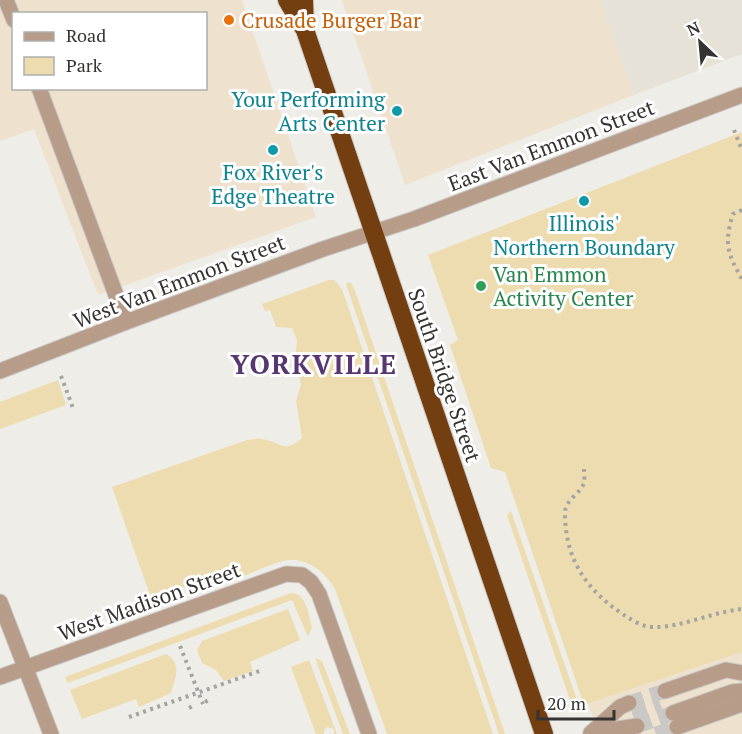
<svg xmlns="http://www.w3.org/2000/svg" width="742" height="734" viewBox="0 0 742 734" font-family="'PT Serif',serif">
	<style>
		.commercial { fill: #eee2ce; fill-rule: evenodd }
		.built { fill: #e7e2d7 }
		.green { fill: #ecdcb0 }
		.lines { fill: none; stroke-linecap: round; stroke-linejoin: round }
		.minor-tunnel { stroke: #cac8c4; stroke-width: 15; stroke-dasharray: 15 8; stroke-linecap: butt }
		.minor-casing { stroke: #cac8c4; stroke-width: 17 }
		.highway-casing { stroke: #cac8c4; stroke-width: 20 }
		.path { stroke: #a6a4a0; stroke-width: 4; stroke-dasharray: 3 4.5; stroke-linecap: butt }
		.minor { stroke: #b79c89; stroke-width: 15 }
		.highway { stroke: #733e10; stroke-width: 18 }
		.food-dot { fill: #e8710a; stroke: #fff; stroke-width: 2 }
		.culture-dot { fill: #0f9aa8; stroke: #fff; stroke-width: 2 }
		.leisure-dot { fill: #2e9e5b; stroke: #fff; stroke-width: 2 }
		.labels { text-anchor: middle; dominant-baseline: central; stroke-width: 6; stroke-linejoin: round; paint-order: stroke }
		.food-label { font-size: 21px; fill: #c56008; stroke: #fff; text-anchor: start }
		.culture-label { font-size: 21px; fill: #0d838f; stroke: #fff }
		.street-label { font-size: 21px; fill: #353432; stroke: #fff }
		.leisure-label { font-size: 21px; fill: #27864d; stroke: #fff; text-anchor: start }
		.district-label { font-size: 27px; font-weight: bold; letter-spacing: 1.5px; fill: #563772; stroke: #fff }
	</style>
	<rect width="100%" height="100%" fill="#efede8"/>
	<g class="commercial">
		<path d="M0,0H242L316,217L98,295L34,129L0,141ZM14,14H206V88H14Z"/>
		<path d="M342,0H600L634,95L405,185Z"/>
		<path d="M742,652V734H599L588,704Z"/>
	</g>
	<path class="built" d="M600,0H742V54L634,95Z"/>
	<g class="green">
		<path d="M742,132V652L584,705L505,472L491,468L450,345L458,340L428,255Z"/>
		<path d="M329,280H334L342,289L493,734H387L335,589C326,573 308,558 288,560C274,562 243,577 229,582L223,574L151,598L112,487L247,440C251,440 257,438 262,439C281,441 282,455 302,438L296,401L301,384L299,375L291,368V361L296,351L297,340L292,328L276,327L270,310L265,311L262,304Z"/>
		<path d="M350,282L354,288L505,734H499L346,284Z"/>
		<path d="M58,380L66,405L0,429V402Z"/>
		<path d="M511,511L581,711L573,709L507,515Z"/>
		<path d="M291,593C307,593 308,614 312,627L308,637L292,600L68,683L65,677Z"/>
		<path d="M288,609L300,640L250,662L253,671L224,681L216,670L202,663L197,650L202,641Z"/>
		<path d="M166,654C183,664 175,679 171,693L139,707L136,699L82,719L70,690Z"/>
		<path d="M315,658L322,661L350,734H343Z"/>
		<path d="M309,660L337,734H334V729L327,727L324,731V734H316L291,667Z"/>
	</g>
	<g class="lines">
		<g class="minor-tunnel">
			<path d="M629,703L665,691"/>
			<path d="M632,713L660,703"/>
			<path d="M637,726L673,713"/>
			<path d="M656,734L677,727"/>
		</g>
		<defs>
			<g id="minor">
				<path d="M6,0L14,20"/>
				<path d="M39,88L126,322"/>
				<path d="M0,371L126,322L323,249L414,219L742,95"/>
				<path d="M0,602L51,734"/>
				<path d="M0,677L286,574L302,575L311,582L319,594L369,734"/>
				<path d="M665,691L726,670L742,673"/>
				<path d="M673,713L732,692L742,691"/>
				<path d="M677,727L742,704"/>
				<path d="M591,733L620,707L629,703"/>
				<path d="M591,733L637,726"/>
			</g>
			<g id="highway">
				<path d="M287,0L305,30L544,734"/>
				<path d="M304,0L305,28"/>
			</g>
		</defs>
		<use href="#minor" class="minor-casing"/>
		<use href="#highway" class="highway-casing"/>
		<g class="path">
			<path d="M734,130L742,150"/>
			<path d="M742,210L733,214C724,243 727,253 742,279"/>
			<path d="M61,376L73,408"/>
			<path d="M584,469C584,473 585,479 584,483C580,494 565,500 565,513C565,559 586,590 624,615C632,620 642,627 653,627C680,628 712,612 742,609"/>
			<path d="M180,646L203,704"/>
			<path d="M205,702L211,699"/>
			<path d="M189,708L195,705"/>
			<path d="M129,717L262,670"/>
		</g>
		<use href="#minor" class="minor"/>
		<use href="#highway" class="highway"/>
	</g>
	<circle class="food-dot" cx="229" cy="20" r="6"/>
	<g class="culture-dot">
		<circle cx="397" cy="111" r="6"/>
		<circle cx="273" cy="150" r="6"/>
		<circle cx="584" cy="201" r="6"/>
	</g>
	<circle class="leisure-dot" cx="481" cy="286" r="6"/>
	<g class="labels">
		<g class="food-label">
			<text x="241" y="20">Crusade Burger Bar</text>
		</g>
		<g class="culture-label">
			<text x="385" y="99" text-anchor="end">Your Performing<tspan x="385" dy="24">Arts Center</tspan></text>
			<text x="273" y="172">Fox River's<tspan x="273" dy="24">Edge Theatre</tspan></text>
			<text x="584" y="223">Illinois'<tspan x="584" dy="24">Northern Boundary</tspan></text>
		</g>
		<g class="street-label">
			<text transform="translate(551 145) rotate(-21)">East Van Emmon Street</text>
			<text transform="translate(179 281) rotate(-21)">West Van Emmon Street</text>
			<text transform="translate(445 375) rotate(71)">South Bridge Street</text>
			<text transform="translate(149 601) rotate(-20)">West Madison Street</text>
		</g>
		<g class="leisure-label">
			<text x="493" y="274">Van Emmon<tspan x="493" dy="24">Activity Center</tspan></text>
		</g>
		<g class="district-label">
			<text x="314" y="364">YORKVILLE</text>
		</g>
	</g>
	<rect x="12" y="12" width="195" height="78" fill="#ffffff" stroke="#aeaead" stroke-width="1.5"/>
	<rect x="24" y="32" width="30" height="9" fill="#b79c89" stroke="#aeaead" stroke-width="1.5"/>
	<text x="66" y="42" font-size="18" fill="#353432">Road</text>
	<rect x="24" y="57" width="30" height="18" fill="#ecdcb0" stroke="#aeaead" stroke-width="1.5"/>
	<text x="66" y="72" font-size="18" fill="#353432">Park</text>
	<g transform="translate(700 42) rotate(334)" stroke="#ffffff" stroke-width="4.5" paint-order="stroke">
	<path d="M0-4.5L10 22L0 15L-10 22Z" fill="#353432"/>
	<text y="-9" font-size="16" font-weight="bold" text-anchor="middle" fill="#353432">N</text>
	</g>
	<path d="M538 710v9h76v-9" fill="none" stroke="#353432" stroke-width="3"/>
	<text x="547" y="710" font-size="18" fill="#353432" stroke="#ffffff" stroke-width="4.5" paint-order="stroke">20 m</text>
</svg>
